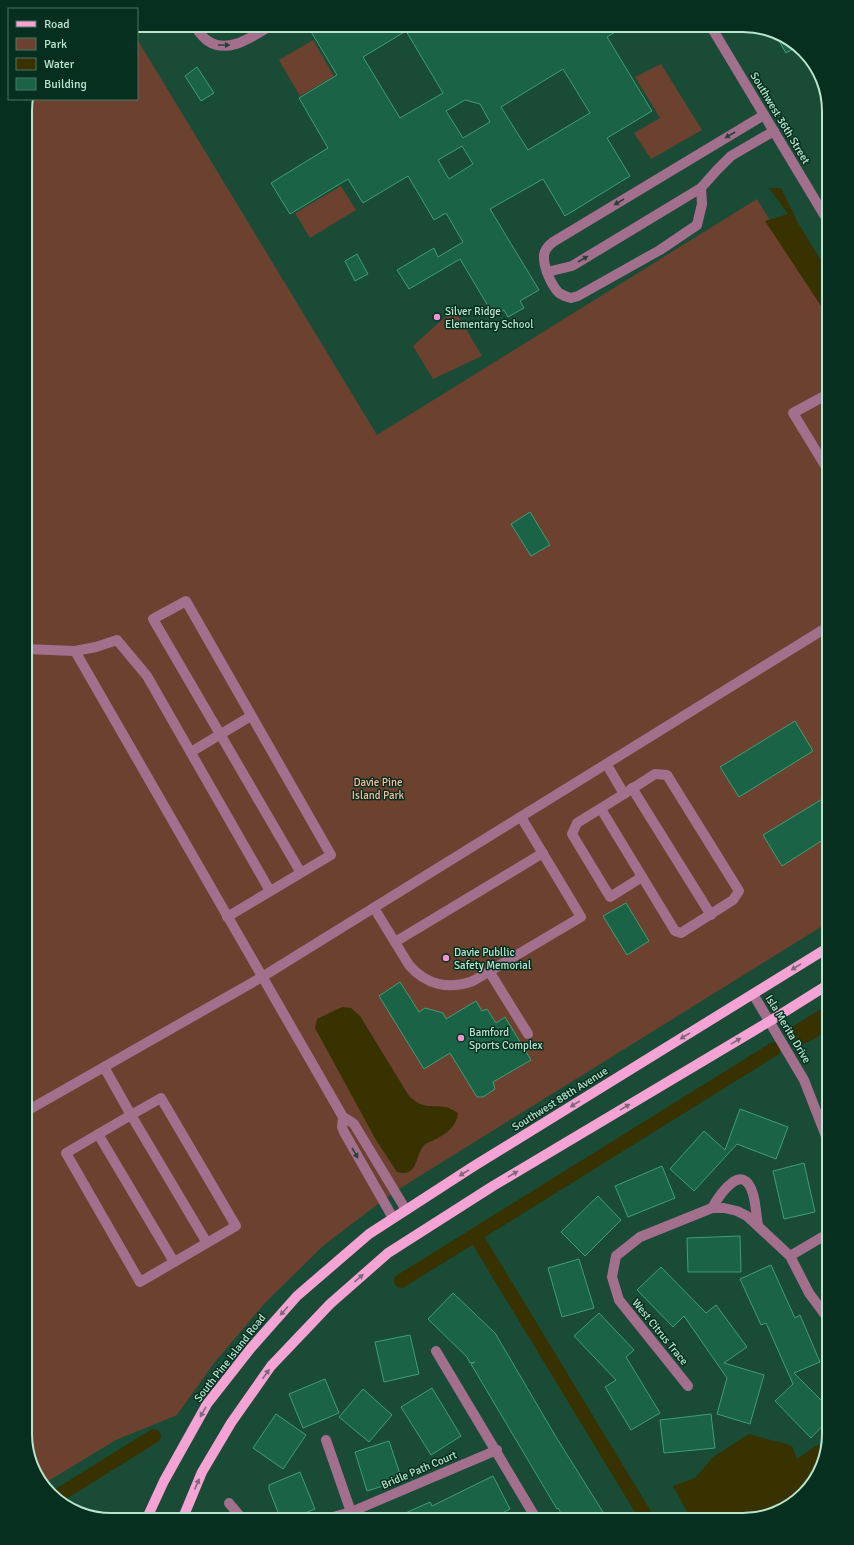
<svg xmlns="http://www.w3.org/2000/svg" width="854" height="1545" viewBox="0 0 854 1545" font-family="Signika,sans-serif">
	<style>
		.green { fill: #6c412f }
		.water { fill: #373200 }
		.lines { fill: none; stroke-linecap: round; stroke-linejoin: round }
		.canal { stroke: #373200; stroke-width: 14 }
		.building { fill: #1a6347; stroke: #419d77; fill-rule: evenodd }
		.minor { stroke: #a26f8d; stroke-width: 10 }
		.major { stroke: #f5a2d4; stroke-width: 10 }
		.oneway { fill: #2d3f3b }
		.oneway2 { fill: #7e687a }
		.poi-dot { fill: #f690cf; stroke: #062f20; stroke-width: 1.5 }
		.labels { text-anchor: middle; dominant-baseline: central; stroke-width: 3; stroke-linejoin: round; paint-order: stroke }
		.street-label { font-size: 11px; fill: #b9e4ce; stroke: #062f20 }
		.poi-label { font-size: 11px; fill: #b9e4ce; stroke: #062f20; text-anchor: start }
		.park-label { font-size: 11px; fill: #fcba9f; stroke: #062f20 }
		.rim { fill: none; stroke: #b9e4ce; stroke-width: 2 }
	</style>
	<rect width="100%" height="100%" fill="#1a4b37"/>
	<g class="green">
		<path d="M137,39L377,435L757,199L829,316V922L394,1192L324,1245L265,1303L214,1363L177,1415L116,1440L45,1483L32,1467L25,1434V106L36,99H137Z"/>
		<path d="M313,40L334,76L300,96L279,60Z"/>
		<path d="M661,64L702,130L651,159L634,133L660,118L635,77Z"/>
		<path d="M341,186L356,210L310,238L295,213Z"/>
		<path d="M454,309L482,356L433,379L413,346Z"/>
	</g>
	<g class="water">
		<path d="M769,188H781L798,223L829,273V318L765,221L788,214Z"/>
		<path d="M829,1004V1029C821,1034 808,1046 798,1043L790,1031L792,1027Z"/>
		<path d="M342,1007L351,1008L360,1016L409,1096C423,1109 429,1105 446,1107C450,1108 454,1111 458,1113C456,1128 446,1134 432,1141C430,1142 426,1143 424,1145C415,1156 418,1178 397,1172L376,1140L315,1028L317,1019Z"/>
		<path d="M749,1434C764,1439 778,1441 792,1446L797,1459L817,1445L824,1449L814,1482L776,1513L743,1520H692L673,1486L695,1478L713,1457Z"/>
	</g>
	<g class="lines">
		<g class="canal">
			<path d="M475,1235L648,1520"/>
			<path d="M401,1281L774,1049"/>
			<path d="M56,1497L154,1436"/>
		</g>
	</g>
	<g class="building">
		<path d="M307,25H627L607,37L652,111L607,138L630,176L565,216L543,179L490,209L539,290L520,301L524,308L508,317L504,310L494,316L460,259L409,289L397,270L434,248L438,257L463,242L446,213L434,220L408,176L363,203L348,179L290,214L271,183L328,148L299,98L337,75ZM406,31L443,93L400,118L363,57ZM563,69L590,113L528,150L501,107ZM465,100L480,104L490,122L463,138L446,111ZM462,146L473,164L449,179L438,160Z"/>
		<path d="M775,34L791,40L797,47L786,53Z"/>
		<path d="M197,67L214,93L201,101L185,76Z"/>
		<path d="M357,254L368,274L355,281L345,261Z"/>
		<path d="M530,512L550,545L531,556L511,524Z"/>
		<path d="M795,721L813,751L739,797L720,767Z"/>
		<path d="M829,795V836L782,866L763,835Z"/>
		<path d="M626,903L649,941L627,955L603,916Z"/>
		<path d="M400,982L419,1012L425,1008L443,1013L446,1019L476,1001L482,1011L487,1009L496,1023L505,1017L531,1060L493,1082L495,1089L483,1097H477L450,1053L424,1069L379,996Z"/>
		<path d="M740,1109L788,1127L776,1159L737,1144L694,1191L670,1169L704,1131L725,1150Z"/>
		<path d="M804,1163L815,1212L784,1219L773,1171Z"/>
		<path d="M662,1166L675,1198L628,1217L615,1186Z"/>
		<path d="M598,1196L621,1220L585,1256L561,1232Z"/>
		<path d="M740,1236L741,1272H688L687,1238Z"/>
		<path d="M579,1259L594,1308L562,1317L548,1268Z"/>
		<path d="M771,1265L795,1318L800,1315L820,1362L794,1373L829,1408V1419L811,1438L775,1401L793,1384L766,1323L761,1325L740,1279Z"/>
		<path d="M661,1267L706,1313L716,1305L747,1347L724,1363L764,1375L750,1424L717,1414L727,1378L684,1316L673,1327L637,1290Z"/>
		<path d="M453,1293L495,1333L556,1437L608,1520H565L558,1508L557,1509L471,1364L475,1362L470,1363L467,1357L428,1319Z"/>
		<path d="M599,1313L634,1350L626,1357L660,1413L631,1430L605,1387L616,1380L574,1336Z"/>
		<path d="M410,1335L419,1374L384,1382L375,1342Z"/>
		<path d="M325,1379L339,1413L303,1428L289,1394Z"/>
		<path d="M432,1388L461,1436L431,1455L401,1407Z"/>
		<path d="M363,1389L392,1415L369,1442L339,1417Z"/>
		<path d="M276,1414L306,1435L283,1469L253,1448Z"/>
		<path d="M711,1414L715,1448L664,1453L660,1420Z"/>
		<path d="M389,1441L402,1480L367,1491L355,1452Z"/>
		<path d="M300,1472L315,1509L287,1520H281L269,1489V1485Z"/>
		<path d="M493,1476L510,1509L489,1520H390L430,1502L432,1506Z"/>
	</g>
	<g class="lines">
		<g class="minor">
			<path d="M194,25C198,31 202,37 208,41C229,55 254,35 272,25"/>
			<path d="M710,25L829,223"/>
			<path d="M701,188L702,204L697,225L660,250L578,296L571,298C567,297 562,295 559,293C551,285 543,266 544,255C545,249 549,245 553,242L764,115"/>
			<path d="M547,272L572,266L701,188L716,171L731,156L774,131"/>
			<path d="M829,472L793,413L828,394L829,395"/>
			<path d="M25,649L75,651L96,647L117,640L147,676L270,891"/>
			<path d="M75,651L343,1117L342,1127L344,1132L393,1218"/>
			<path d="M191,752L251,716"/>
			<path d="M607,765L624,794L577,823L572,834L610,897L642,877"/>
			<path d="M632,788L711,915"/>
			<path d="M601,809L675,931L681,933L733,900L739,891L667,775L655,774L624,794"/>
			<path d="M374,908L409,965C426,985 449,990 473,981L581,917L521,817"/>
			<path d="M227,917L331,855L186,601L153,619L301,873"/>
			<path d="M395,942L543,853"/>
			<path d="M489,971L528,1034"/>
			<path d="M753,994L804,1080L829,1144"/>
			<path d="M104,1067L131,1115L161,1098L236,1226L140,1282L66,1153L131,1115L207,1243"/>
			<path d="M25,1112L262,977L829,626"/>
			<path d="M343,1117L350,1121L354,1124L406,1210"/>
			<path d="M98,1134L174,1262"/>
			<path d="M712,1208C720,1194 743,1160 753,1194C756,1204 756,1215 758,1225"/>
			<path d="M790,1256L829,1233"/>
			<path d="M436,1351L537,1520"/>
			<path d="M688,1386L619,1300L612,1277L616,1256L640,1237L712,1208H724L737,1211L747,1216L790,1256L809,1293L829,1320"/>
			<path d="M326,1440L351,1512L364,1520"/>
			<path d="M229,1503L243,1520"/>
			<path d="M322,1520L351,1512L497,1450"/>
		</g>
		<g class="major">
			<path d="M146,1520L164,1481L207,1404L251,1348L297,1296L369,1234L474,1166L829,947"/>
			<path d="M182,1520L202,1472L231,1423L271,1366L330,1304L388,1253L493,1186L770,1021L829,984"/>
		</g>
	</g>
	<defs><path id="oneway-solid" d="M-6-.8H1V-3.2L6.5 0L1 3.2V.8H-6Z"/></defs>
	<g class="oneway">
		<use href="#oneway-solid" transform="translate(224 45)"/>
		<use href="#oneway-solid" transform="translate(730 135) rotate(150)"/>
		<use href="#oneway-solid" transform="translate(619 202) rotate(149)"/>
		<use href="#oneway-solid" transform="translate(583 259) rotate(-31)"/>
		<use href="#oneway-solid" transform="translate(355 1153) rotate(60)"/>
	</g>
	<g class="oneway2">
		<use href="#oneway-solid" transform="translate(796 967) rotate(148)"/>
		<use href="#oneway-solid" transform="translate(685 1036) rotate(148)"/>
		<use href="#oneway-solid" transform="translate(736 1041) rotate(-31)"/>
		<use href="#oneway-solid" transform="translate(575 1104) rotate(148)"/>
		<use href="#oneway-solid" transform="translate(625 1107) rotate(-31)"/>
		<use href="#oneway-solid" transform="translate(464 1173) rotate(148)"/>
		<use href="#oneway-solid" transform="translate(513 1174) rotate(-31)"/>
		<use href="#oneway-solid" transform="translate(359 1278) rotate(-41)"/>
		<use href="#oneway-solid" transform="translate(284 1311) rotate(132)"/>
		<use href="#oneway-solid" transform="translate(266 1374) rotate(-55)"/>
		<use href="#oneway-solid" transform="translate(203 1412) rotate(120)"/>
		<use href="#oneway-solid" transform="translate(197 1484) rotate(-67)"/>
	</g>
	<g class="poi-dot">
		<circle cx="437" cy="317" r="4"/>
		<circle cx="446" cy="958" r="4"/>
		<circle cx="461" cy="1038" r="4"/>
	</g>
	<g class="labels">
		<g class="street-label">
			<text transform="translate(780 118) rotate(59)">Southwest 36th Street</text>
			<text transform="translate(788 1029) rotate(59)">Isla Merita Drive</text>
			<text transform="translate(560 1099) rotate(-32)">Southwest 88th Avenue</text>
			<text transform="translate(660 1332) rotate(51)">West Citrus Trace</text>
			<text transform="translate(230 1358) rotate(-52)">South Pine Island Road</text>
			<text transform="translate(419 1470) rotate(-23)">Bridle Path Court</text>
		</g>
		<g class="poi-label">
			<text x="445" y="311">Silver Ridge<tspan x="445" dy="13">Elementary School</tspan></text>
			<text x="454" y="952">Davie Publlic<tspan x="454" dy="13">Safety Memorial</tspan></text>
			<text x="469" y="1032">Bamford<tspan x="469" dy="13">Sports Complex</tspan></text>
		</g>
		<g class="park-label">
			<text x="378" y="782">Davie Pine<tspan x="378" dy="13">Island Park</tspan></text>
		</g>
	</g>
	<path d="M0 0H854V1545H0ZM111 32H743A79 79 0 0 1 822 111V1434A79 79 0 0 1 743 1513H111A79 79 0 0 1 32 1434V111A79 79 0 0 1 111 32Z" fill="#062f20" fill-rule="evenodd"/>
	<path class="rim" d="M111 32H743A79 79 0 0 1 822 111V1434A79 79 0 0 1 743 1513H111A79 79 0 0 1 32 1434V111A79 79 0 0 1 111 32Z"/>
	<rect x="8" y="8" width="130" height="92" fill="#062f20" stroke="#4e7766"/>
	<rect x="16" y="21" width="20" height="6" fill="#f5a2d4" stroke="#4e7766"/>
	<text x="44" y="28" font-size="12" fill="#b9e4ce">Road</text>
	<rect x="16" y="38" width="20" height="12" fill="#6c412f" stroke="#4e7766"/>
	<text x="44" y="48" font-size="12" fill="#b9e4ce">Park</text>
	<rect x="16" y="58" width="20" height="12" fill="#373200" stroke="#4e7766"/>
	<text x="44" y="68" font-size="12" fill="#b9e4ce">Water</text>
	<rect x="16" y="78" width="20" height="12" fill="#1a6347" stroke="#4e7766"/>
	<text x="44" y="88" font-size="12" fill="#b9e4ce">Building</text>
</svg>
